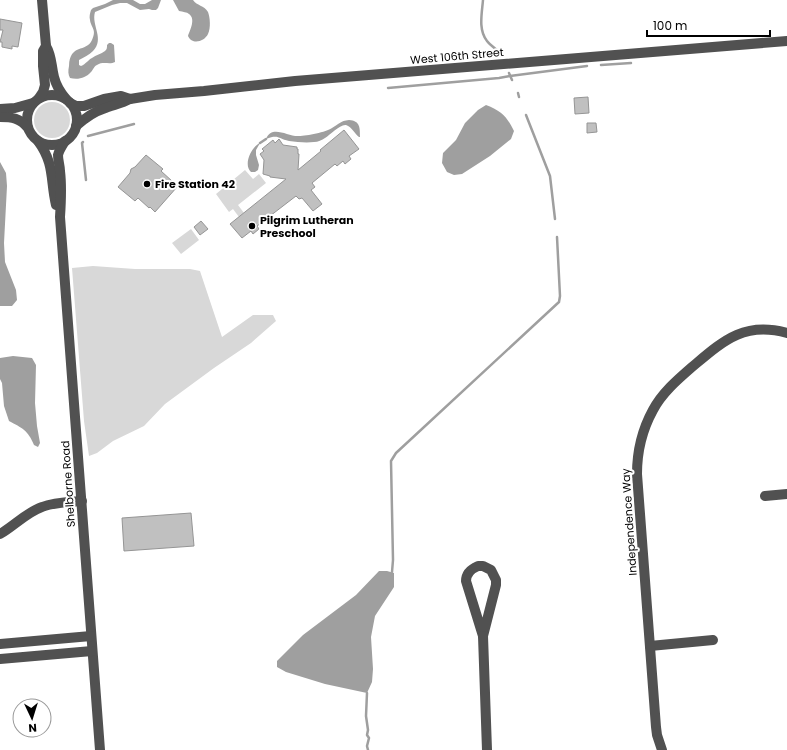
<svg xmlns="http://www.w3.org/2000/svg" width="787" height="750" viewBox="0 0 787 750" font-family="Poppins,sans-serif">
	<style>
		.green { fill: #d8d8d8 }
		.water { fill: #9f9f9f }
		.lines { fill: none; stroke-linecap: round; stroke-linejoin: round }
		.stream { stroke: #9f9f9f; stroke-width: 2.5 }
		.building { fill: #c0c0c0; stroke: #959595 }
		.minor { stroke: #515151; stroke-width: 10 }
		.poi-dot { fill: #000; stroke: #fff; stroke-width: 1.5 }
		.labels { text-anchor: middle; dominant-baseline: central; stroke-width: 4; stroke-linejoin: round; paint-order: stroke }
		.street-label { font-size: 11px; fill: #000; stroke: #fff }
		.poi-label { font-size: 11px; font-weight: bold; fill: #000; stroke: #fff; text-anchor: start }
	</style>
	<rect width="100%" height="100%" fill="#fff"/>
	<g class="green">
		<circle cx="52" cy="120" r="18"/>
		<path d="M245,170L253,179L259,174L266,183L238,205L244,213L239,217L233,209L229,212L216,194Z"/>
		<path d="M191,229L199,240L181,254L172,243Z"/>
		<path d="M93,266L135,269H190L200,271L222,337L253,315H273L276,321L251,343L214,368L165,404L144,426L113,441L97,453L89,456L84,421L72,268Z"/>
	</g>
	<g class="water">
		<path d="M113,0H133L140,4H145L152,0H161L158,8L156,10H152L149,9L140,10L127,3H120L112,5L95,12C91,25 105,39 93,51C89,55 84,57 79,60V65L81,66C86,64 88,60 92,58C96,55 101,54 105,51C107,49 107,48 107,45L109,43H111L114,45L115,62C110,65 103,61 97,65C94,66 93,70 91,72C86,78 78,80 70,78C68,74 68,71 69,66C70,43 86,53 92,40C97,29 91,28 90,20C89,17 90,13 91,10L93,8L105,4Z"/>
		<path d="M173,0H193C197,6 204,5 208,12C210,17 211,28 208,34C204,42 192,45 188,36C190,30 196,19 189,14C187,12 183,12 179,11Z"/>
		<path d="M486,105C502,111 507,117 514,131L511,139L490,156L462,174L454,175L447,172L442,163L443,153L456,140L465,123L478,110Z"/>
		<path d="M349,120C360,121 360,127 360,137H359C355,134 352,127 346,125C340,124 330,135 325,138C322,140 318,142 314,142C306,143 297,142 289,141C278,139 279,134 266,139C272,124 288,137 299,136C307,136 326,132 332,128C339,124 340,121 349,120Z"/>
		<path d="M260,143L256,150V155L259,165L258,170L255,172H251C243,165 251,147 260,143Z"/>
		<path d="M0,162L6,173L7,186L4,243L5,262L16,290L17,300L12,306H0Z"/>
		<path d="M13,356L32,358L36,365L35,403L37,426L40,443L38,447L34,445C28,430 22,428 9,421L4,406L2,383L0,379V358Z"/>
		<path d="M379,571H387L394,573V587L375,616L371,637L373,669L372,682L367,693L325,684L286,672L277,667V661L303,635L356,595Z"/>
	</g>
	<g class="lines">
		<g class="stream">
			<path d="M483,0C482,13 478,30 487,41C490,45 496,49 499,52"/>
			<path d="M601,65L631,63"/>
			<path d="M509,73L512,80"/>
			<path d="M388,88L499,78L510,76L587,66"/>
			<path d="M518,93L519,97"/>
			<path d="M526,115L550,176L555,219"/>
			<path d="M88,136L134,124"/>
			<path d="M83,142L82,143L86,180"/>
			<path d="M260,143L266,139"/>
			<path d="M392,572L393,560L391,461L396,453L559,302L560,296L557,237"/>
			<path d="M367,693L366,716L368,730L367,735L369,738L367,746L368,750"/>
		</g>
	</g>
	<g class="building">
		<path d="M0,19L22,23L18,47L12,46V49L2,47V42H0L3,30H0Z"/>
		<path d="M588,97L589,113L575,114L574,98Z"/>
		<path d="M587,123H596L597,132L587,133Z"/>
		<path d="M344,130L359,149L349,156L351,159L345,164L343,161L337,166L335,164L312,183L315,187L311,190L322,204L313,211L302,198L299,199L296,196L257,226L259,229L253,234L251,231L242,238L230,224L286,179L270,177V176L263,174L264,160L260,154L264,151L262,149L273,140L275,143L279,139L283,145L297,147V149H298V154H299L298,170L321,151L320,150Z"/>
		<path d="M146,155L163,169L161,171L172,181L171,182L177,187L155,212L150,207L149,208L138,198L135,201L118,187L130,173L131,169L135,167Z"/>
		<path d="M201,221L208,229L200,235L194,227Z"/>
		<path d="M191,513L194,546L124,551L122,518Z"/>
	</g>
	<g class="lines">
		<g class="minor">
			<path d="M42,0L46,46C52,56 51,65 54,77C56,85 60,92 66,99"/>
			<circle cx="52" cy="120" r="25"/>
			<path d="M39,98L43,92L45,85L43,66V51L46,46"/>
			<path d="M70,103L76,106H84L104,99L121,96L130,99L155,95L204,91L295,81L787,41"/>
			<path d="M0,109L15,108L33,103"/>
			<path d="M0,117C12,117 20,118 28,128"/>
			<path d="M76,126C84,119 93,112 103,109C112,105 121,104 130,99"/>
			<path d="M38,141C55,164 50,180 56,205"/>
			<path d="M65,141C62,146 59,150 58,155C58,161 60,166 60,171C62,187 61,202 60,217L100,750"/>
			<path d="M765,496L787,494"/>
			<path d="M0,534C14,526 27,512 42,507C54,502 68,502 82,501"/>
			<path d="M478,566H483L491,570L496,580V585L483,636L466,581C466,573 471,569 478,566Z"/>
			<path d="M483,636L487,750"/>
			<path d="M0,644L91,636"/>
			<path d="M650,646L713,640"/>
			<path d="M0,659L92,651"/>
			<path d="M662,750L657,735L656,727L637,474C637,451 642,430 653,410C662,393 677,380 692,367C723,341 744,321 787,333"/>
		</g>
	</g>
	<g class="poi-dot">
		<circle cx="147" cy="184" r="4"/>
		<circle cx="252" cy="226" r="4"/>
	</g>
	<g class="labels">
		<g class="street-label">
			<text transform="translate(457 56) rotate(-5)">West 106th Street</text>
			<text transform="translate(68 484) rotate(-94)">Shelborne Road</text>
			<text transform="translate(629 522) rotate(-94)">Independence Way</text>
		</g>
		<g class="poi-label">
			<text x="155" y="184">Fire Station 42</text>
			<text x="260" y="220">Pilgrim Lutheran<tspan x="260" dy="13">Preschool</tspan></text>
		</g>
	</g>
	<g transform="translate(32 718) rotate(176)"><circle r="19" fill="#ffffff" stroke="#999999"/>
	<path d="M0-3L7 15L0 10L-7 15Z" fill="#000000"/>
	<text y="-6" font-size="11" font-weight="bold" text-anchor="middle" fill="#000000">N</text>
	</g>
	<path d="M647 30v6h123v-6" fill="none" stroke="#000000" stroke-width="2"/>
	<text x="653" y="30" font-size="12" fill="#000000" stroke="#ffffff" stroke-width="3" paint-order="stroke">100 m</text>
</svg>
